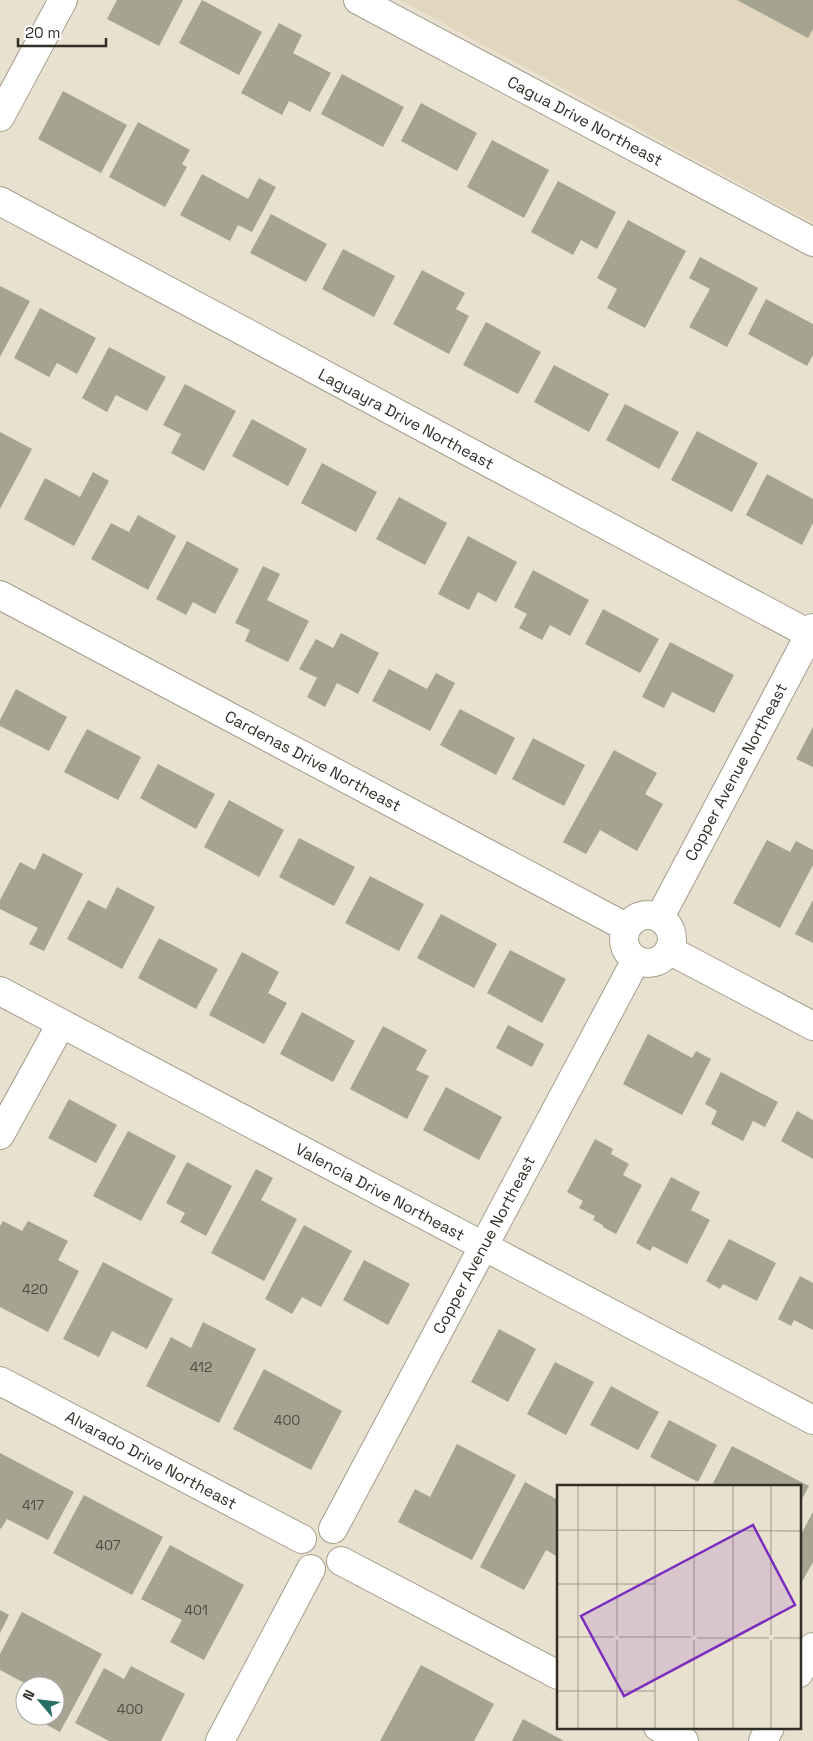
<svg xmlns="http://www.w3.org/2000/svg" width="813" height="1741" viewBox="0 0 813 1741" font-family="'Space Grotesk',sans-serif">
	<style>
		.built { fill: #e2d7be }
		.building { fill: #a4a491 }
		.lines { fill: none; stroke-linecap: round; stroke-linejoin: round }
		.minor-casing { stroke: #a49d8c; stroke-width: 30 }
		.tertiary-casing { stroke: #a49d8c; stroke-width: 30 }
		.minor { stroke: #fff; stroke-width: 28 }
		.tertiary { stroke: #fff; stroke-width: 28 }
		.labels { text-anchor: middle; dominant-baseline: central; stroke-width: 4.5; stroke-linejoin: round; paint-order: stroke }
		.number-label { font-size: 14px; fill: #4e4c42 }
		.street-label { font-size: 16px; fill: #312e27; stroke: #fff }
		.inset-road { fill: none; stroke: #9f998c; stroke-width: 1 }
		.view { fill: #7b2cbf; fill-opacity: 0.15; stroke: #7b2cbf; stroke-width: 2.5 }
		.inset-edge { fill: none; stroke: #312e27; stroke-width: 2.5 }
	</style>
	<rect width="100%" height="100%" fill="#e9e1cf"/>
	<path class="built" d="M400,0H813V223Z"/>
	<g class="building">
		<path d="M117,0H183L159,46L107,19Z"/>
		<path d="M202,0L262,32L239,75L179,43Z"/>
		<path d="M737,0H813V29L808,38Z"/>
		<path d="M279,23L302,35L293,53L331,73L310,112L289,101L282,115L241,93Z"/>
		<path d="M342,74L404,107L383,147L321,114Z"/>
		<path d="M63,91L127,125L101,173L38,139Z"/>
		<path d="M421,103L477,133L457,171L401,141Z"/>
		<path d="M138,122L190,150L182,164L187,167L165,207L109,177Z"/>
		<path d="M492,140L549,170L524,218L467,187Z"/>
		<path d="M202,174L248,199L259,178L276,187L252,232L238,225L230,241L180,215Z"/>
		<path d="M558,181L616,212L597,249L581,240L573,255L531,232Z"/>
		<path d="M271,214L327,244L306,282L250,253Z"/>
		<path d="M628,220L686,251L645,328L607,308L617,289L597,278Z"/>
		<path d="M343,249L395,276L374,317L322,289Z"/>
		<path d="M700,257L758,288L727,347L689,327L710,289L689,278Z"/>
		<path d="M422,270L465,293L456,309L469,316L449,354L393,324Z"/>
		<path d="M0,286L30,301L0,357Z"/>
		<path d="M766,299L813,324V355L807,366L748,334Z"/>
		<path d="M40,308L96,338L77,374L57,363L49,377L14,358Z"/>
		<path d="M486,322L541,352L518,394L463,365Z"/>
		<path d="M109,347L166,377L147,411L116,395L107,412L82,398Z"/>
		<path d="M554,365L609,394L589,432L534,402Z"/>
		<path d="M185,384L236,411L204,471L171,453L181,434L163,425Z"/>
		<path d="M625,404L679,432L659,469L606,440Z"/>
		<path d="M252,419L307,449L288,486L232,456Z"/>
		<path d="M697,431L758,463L732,512L671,480Z"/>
		<path d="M0,432L32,449L0,509Z"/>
		<path d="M322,463L377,492L356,532L301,503Z"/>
		<path d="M93,472L109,481L74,546L24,519L45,478L80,497Z"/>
		<path d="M767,474L813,499V523L802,545L746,515Z"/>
		<path d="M399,497L447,523L425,565L376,539Z"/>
		<path d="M138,515L176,536L148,590L91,559L111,523L129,532Z"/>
		<path d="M468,536L517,562L496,602L478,592L469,610L438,594Z"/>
		<path d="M187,541L239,569L215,614L193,602L186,615L156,599Z"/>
		<path d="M263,566L280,574L267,600L309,621L288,662L245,641L250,630L235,623Z"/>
		<path d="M533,570L589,600L570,636L550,625L542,640L519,628L527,614L514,607Z"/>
		<path d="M603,609L659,639L640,673L585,644Z"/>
		<path d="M341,633L379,653L358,694L337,683L325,707L307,697L317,678L299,669L316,639L333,648Z"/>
		<path d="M670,642L734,675L714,713L672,692L664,708L642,697Z"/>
		<path d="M389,669L427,689L436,673L455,683L430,731L372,701Z"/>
		<path d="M16,689L67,717L49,751L0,726V720Z"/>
		<path d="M460,709L515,738L496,775L440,745Z"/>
		<path d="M813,727V767L796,759Z"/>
		<path d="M87,729L141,757L118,800L64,772Z"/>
		<path d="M533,738L585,765L564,806L512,779Z"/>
		<path d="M614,750L657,773L645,794L663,804L637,851L600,830L586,854L563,842Z"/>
		<path d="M158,764L215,794L196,829L140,798Z"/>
		<path d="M229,800L284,830L259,877L204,847Z"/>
		<path d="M299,838L355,867L334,906L279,877Z"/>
		<path d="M767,840L790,852L796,841L813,850V865L780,928L733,903Z"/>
		<path d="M43,853L83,874L44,951L29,944L38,928L0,909V900L20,862L35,870Z"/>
		<path d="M370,876L424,904L399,951L345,923Z"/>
		<path d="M117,887L155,907L122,969L67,939L88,900L106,909Z"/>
		<path d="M813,900V943L795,934Z"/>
		<path d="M441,914L497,944L474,988L417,958Z"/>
		<path d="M159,938L218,969L196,1009L138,978Z"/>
		<path d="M510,950L566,979L542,1023L487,993Z"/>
		<path d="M242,952L279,972L268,993L287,1003L264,1044L209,1015Z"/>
		<path d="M302,1012L355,1041L333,1082L280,1054Z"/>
		<path d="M508,1025L544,1044L532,1067L496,1048Z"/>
		<path d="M383,1026L427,1050L416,1070L429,1076L407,1119L350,1089Z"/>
		<path d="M648,1034L692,1058L696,1051L711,1059L682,1115L623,1084Z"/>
		<path d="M721,1072L778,1102L765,1127L753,1121L743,1141L711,1124L717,1111L705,1104Z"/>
		<path d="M446,1087L502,1117L479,1160L423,1130Z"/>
		<path d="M69,1099L117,1125L96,1163L48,1138Z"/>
		<path d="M797,1111L813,1120V1159L781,1141Z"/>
		<path d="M128,1131L176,1156L141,1221L93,1196Z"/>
		<path d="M595,1139L613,1149L611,1154L629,1164L623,1175L642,1185L616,1234L603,1227V1225L593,1220L595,1216L579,1208L583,1201L567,1192Z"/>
		<path d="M187,1162L232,1186L206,1236L180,1222L185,1213L166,1203Z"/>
		<path d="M256,1169L273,1178L261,1200L297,1219L264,1281L211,1253Z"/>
		<path d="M671,1177L700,1192L691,1210L710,1220L687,1264L653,1246L650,1251L636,1243Z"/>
		<path d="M3,1221L22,1231L28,1221L68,1241L58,1260L79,1271L48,1332L0,1307V1226Z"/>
		<path d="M304,1225L352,1251L321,1307L302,1297L292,1314L265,1299Z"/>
		<path d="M729,1239L776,1263L757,1301L723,1284L720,1289L706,1281Z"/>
		<path d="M364,1260L410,1284L388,1325L343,1300Z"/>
		<path d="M103,1262L173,1299L147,1349L112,1331L99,1357L63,1339Z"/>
		<path d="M800,1276L813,1283V1330L794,1320L791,1326L778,1319Z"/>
		<path d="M203,1322L256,1349L219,1423L146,1386L171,1337L191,1348Z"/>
		<path d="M499,1329L536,1349L508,1402L471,1382Z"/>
		<path d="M555,1362L594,1382L566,1435L527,1414Z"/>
		<path d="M264,1369L342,1411L311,1470L233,1429Z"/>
		<path d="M611,1386L659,1412L638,1450L590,1425Z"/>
		<path d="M669,1420L717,1445L698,1482L650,1457Z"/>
		<path d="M457,1444L516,1475L472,1560L398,1522L415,1489L430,1497Z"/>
		<path d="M732,1446L809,1486L799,1504V1486H714L712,1485Z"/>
		<path d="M0,1453L74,1492L48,1540L7,1519L1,1529L0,1528Z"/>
		<path d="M525,1482L558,1500V1557L546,1550L524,1590L480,1567Z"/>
		<path d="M84,1495L163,1537L132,1595L53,1553Z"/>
		<path d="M813,1512V1562L799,1587V1538Z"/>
		<path d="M170,1545L244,1585L204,1660L170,1642L182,1620L141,1599Z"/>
		<path d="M0,1610L9,1615L0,1633Z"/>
		<path d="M22,1612L102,1654L60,1732L30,1716H55V1686H30L0,1670V1654Z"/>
		<path d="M421,1665L494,1704L474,1741H380Z"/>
		<path d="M131,1666L185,1694L161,1741H109L75,1723L104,1668L124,1679Z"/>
		<path d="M523,1719L564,1741H512Z"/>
	</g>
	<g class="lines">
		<defs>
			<g id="minor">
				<path d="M358,0L813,242"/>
				<path d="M0,117L63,0"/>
				<path d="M0,201L813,636"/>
				<path d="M0,595L626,927"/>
				<path d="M669,950L813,1026"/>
				<path d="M0,991L813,1420"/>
				<path d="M0,1135L61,1024"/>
				<path d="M799,1673L813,1647"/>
				<path d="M763,1741L770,1727"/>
			</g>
			<g id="tertiary">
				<circle cx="648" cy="939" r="24"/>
				<path d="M660,917L813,628"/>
				<path d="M0,1381L302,1539"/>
				<path d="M333,1529L636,960"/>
				<path d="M341,1561L558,1675"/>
				<path d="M658,1727L684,1741"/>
				<path d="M220,1741L311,1569"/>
			</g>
		</defs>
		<use href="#minor" class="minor-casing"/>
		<use href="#tertiary" class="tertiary-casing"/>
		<use href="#minor" class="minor"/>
		<use href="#tertiary" class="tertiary"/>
	</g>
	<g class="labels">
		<g class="number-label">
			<text x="35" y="1289">420</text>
			<text x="201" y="1367">412</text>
			<text x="287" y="1420">400</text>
			<text x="33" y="1505">417</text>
			<text x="108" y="1545">407</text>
			<text x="196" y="1610">401</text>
			<text x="130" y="1709">400</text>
		</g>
		<g class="street-label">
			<text transform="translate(585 121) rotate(28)">Cagua Drive Northeast</text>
			<text transform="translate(406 419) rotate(28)">Laguayra Drive Northeast</text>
			<text transform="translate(313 761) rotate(28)">Cardenas Drive Northeast</text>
			<text transform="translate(736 772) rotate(-62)">Copper Avenue Northeast</text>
			<text transform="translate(380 1192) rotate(28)">Valencia Drive Northeast</text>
			<text transform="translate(484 1245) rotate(-62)">Copper Avenue Northeast</text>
			<text transform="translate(151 1460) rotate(28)">Alvarado Drive Northeast</text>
		</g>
	</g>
	<g transform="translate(557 1485)">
		<rect width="244" height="244" fill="#e9e1cf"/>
		<path class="inset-road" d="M60,0V150M137,0V150M0,45L244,46M0,99H98M214,150V0M0,152H57M62,152H134M140,153H212M217,153H244M60,155V243M137,155V243M0,206H98M21,243V0M98,243V0M176,243V0M214,243V155"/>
		<path class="view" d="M196,40L238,120L67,211L24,131Z"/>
		<rect width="244" height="244" class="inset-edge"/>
	</g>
	<g transform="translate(40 1701) rotate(298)"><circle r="24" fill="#ffffff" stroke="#adaba9"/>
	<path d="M0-4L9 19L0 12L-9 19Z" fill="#256d65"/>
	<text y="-8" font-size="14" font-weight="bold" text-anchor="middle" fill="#312e27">N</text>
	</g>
	<path d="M18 38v8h88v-8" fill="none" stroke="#312e27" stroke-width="2.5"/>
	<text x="25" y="38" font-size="15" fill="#312e27" stroke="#ffffff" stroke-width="4" paint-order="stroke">20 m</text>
</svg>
